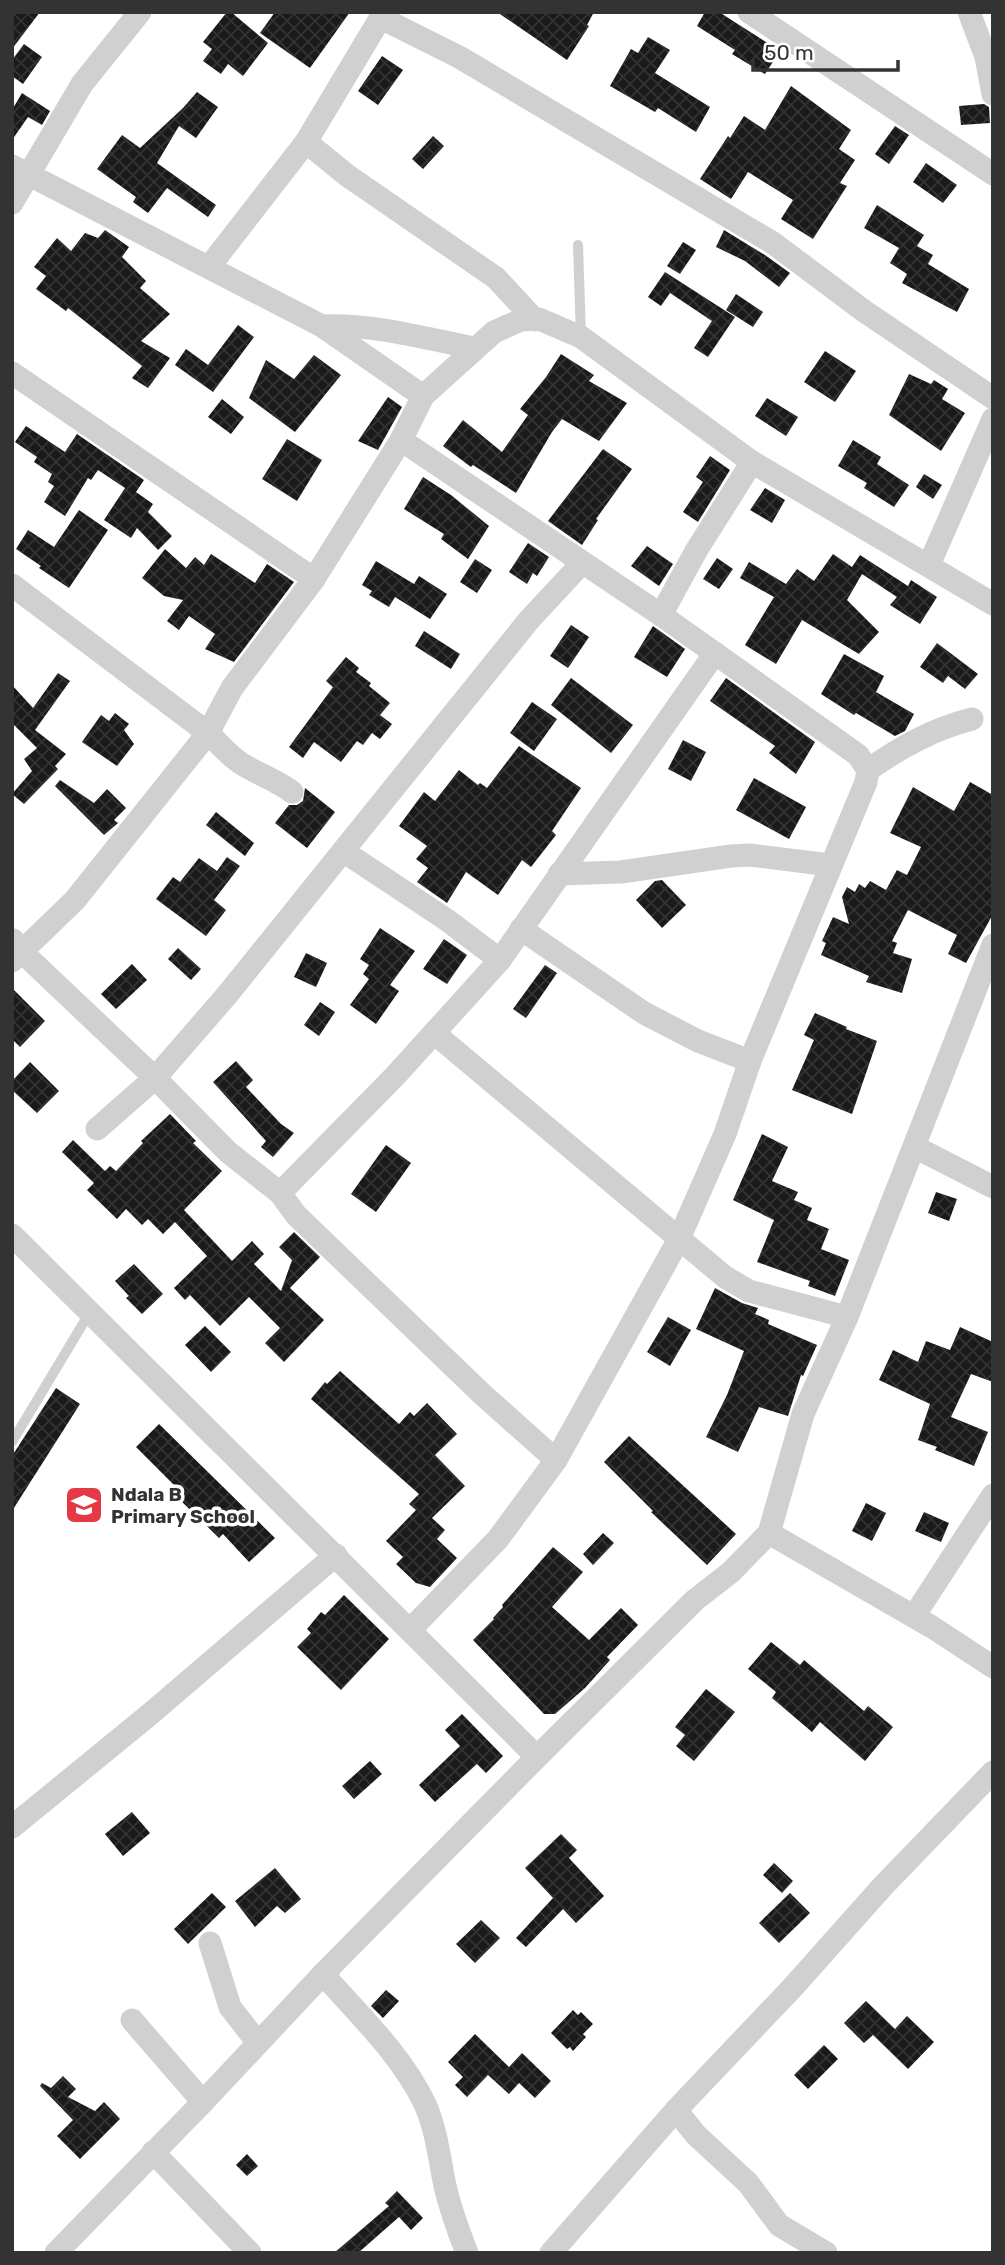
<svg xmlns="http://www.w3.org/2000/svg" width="1005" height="2265" viewBox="0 0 1005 2265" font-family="Rubik,sans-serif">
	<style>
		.building { fill: url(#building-cross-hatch) }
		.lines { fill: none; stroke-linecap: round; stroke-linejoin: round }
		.lane { stroke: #d0d0d0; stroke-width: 10 }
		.street { stroke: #d0d0d0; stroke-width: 23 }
		.labels { text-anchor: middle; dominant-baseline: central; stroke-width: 7; stroke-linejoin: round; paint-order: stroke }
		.poi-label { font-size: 19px; font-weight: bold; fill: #333; stroke: #fff; text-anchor: start }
	</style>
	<defs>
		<pattern id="building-cross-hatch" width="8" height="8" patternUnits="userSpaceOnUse" patternTransform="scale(1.75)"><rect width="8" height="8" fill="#1a1a1a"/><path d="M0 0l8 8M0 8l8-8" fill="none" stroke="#333"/></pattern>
	</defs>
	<rect width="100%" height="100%" fill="#fff"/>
	<g class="building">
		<path d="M12,12H40L12,49Z"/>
		<path d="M227,12H231L268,43L243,76L228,64L221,74L203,61L212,49L203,42Z"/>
		<path d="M275,12H350L310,68L260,33Z"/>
		<path d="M497,12H594L587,25L589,26L567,60Z"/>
		<path d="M705,12H719L780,51L765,74L732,54L735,50L697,26Z"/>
		<path d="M648,37L670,50L655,73L710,107L696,132L658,108L655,112L610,86L631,49L638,53Z"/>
		<path d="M24,44L42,57L23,84L12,76V60Z"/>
		<path d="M382,56L403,70L378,105L358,91Z"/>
		<path d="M791,86L851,130L839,149L855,160L840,183L847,186L813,239L781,219L793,200L748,172L731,199L700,179L728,136L730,138L744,116L765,130Z"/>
		<path d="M197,92L218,107L196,138L179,126L157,163L216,205L208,217L167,188L148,213L133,202L136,197L97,169L122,135L140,148L183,108Z"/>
		<path d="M22,93L50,111L42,125L28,117L12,140V110Z"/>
		<path d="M984,104L989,107L990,123L961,125L959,106Z"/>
		<path d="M895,126L909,135L889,164L875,154Z"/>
		<path d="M433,136L444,146L423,169L412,159Z"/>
		<path d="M926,163L957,185L943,203L913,182Z"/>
		<path d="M877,205L924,235L917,246L933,255L928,264L969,289L957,312L902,283L907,274L890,263L899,248L864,228Z"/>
		<path d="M105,230L129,247L122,257L146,281L140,288L170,314L141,341L170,358L148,388L132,378L142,366L68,308L66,311L36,289L46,276L34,267L57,238L71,251L85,233L98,238Z"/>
		<path d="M724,230L765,255L790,273L779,287L745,261L716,247Z"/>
		<path d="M683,242L696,250L680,274L667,266Z"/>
		<path d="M665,272L735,317L708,357L694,348L712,321L670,293L661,306L648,297Z"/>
		<path d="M736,294L763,312L753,327L726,310Z"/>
		<path d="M238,325L254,337L213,392L175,365L186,349L208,365Z"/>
		<path d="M825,351L856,371L835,402L804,382Z"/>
		<path d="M561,354L594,375L589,381L627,403L599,441L562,419L552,432L516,493L473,465L471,467L443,446L463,420L502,452L528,415L520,409L546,377Z"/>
		<path d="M314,355L341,375L295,432L249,398L266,360L294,379Z"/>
		<path d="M909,374L931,384L934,380L948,389L942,399L965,413L941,451L889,415Z"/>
		<path d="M388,397L402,407L378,450L358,441Z"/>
		<path d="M767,398L798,417L786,436L755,416Z"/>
		<path d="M222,399L244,417L231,434L208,417Z"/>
		<path d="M26,426L65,452L77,434L144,480L136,492L153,504L148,512L172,536L158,550L137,528L131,538L104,520L125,488L98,470L91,480L88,478L65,516L44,502L54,486L48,482L52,474L34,462L37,457L15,442Z"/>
		<path d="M287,439L322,460L297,501L262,479Z"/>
		<path d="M853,440L881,457L877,464L909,485L894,507L864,488L867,483L838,466Z"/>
		<path d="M603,449L632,469L596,519L598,520L582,545L548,521Z"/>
		<path d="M710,456L730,470L698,522L683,512L703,482L696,477Z"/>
		<path d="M924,474L942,485L933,499L916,487Z"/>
		<path d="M423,477L451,495L489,526L468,559L441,539L444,534L404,509Z"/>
		<path d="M765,488L785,500L772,523L750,510Z"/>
		<path d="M79,510L108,530L69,588L39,568L41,566L16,549L28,530L54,547Z"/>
		<path d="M528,543L549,557L537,576L533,573L527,584L509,572Z"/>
		<path d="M647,546L673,564L659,586L631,566Z"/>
		<path d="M165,549L186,568L195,557L204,565L211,554L255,583L267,564L294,582L234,662L205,649L215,634L189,616L179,630L167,621L183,600L164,596L142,578Z"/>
		<path d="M833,554L852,567L860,555L908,586L911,580L937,597L920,624L890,605L897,597L862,574L847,600L879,632L859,654L802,620L776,664L745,645L774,597L740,578L749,562L786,584L797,569L814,581Z"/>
		<path d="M717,558L733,569L719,589L703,579Z"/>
		<path d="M475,559L492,570L477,593L460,582Z"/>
		<path d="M376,561L414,584L419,576L447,594L430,619L395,597L389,607L369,595L372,591L362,585Z"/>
		<path d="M571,625L589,637L568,668L550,656Z"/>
		<path d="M653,626L685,649L667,677L634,657Z"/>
		<path d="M424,631L460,654L451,669L415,646Z"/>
		<path d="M937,643L978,674L965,689L948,676L943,683L920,667Z"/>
		<path d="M844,654L884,676L876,692L914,714L905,731L895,736L856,713L854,715L821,694Z"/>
		<path d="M346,657L359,668L356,672L371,683L369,686L390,703L380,715L392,724L380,739L372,733L363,745L357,741L341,762L314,742L303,758L289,747L333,687L326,681Z"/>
		<path d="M58,673L70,681L35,730L66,754L55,766L58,769L24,804L12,794L32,771L24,759L37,748L12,723V685L33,708Z"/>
		<path d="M571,678L633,725L611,753L551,705Z"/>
		<path d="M726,678L815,742L796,774L769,753L775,746L710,701Z"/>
		<path d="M532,702L557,719L534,751L510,733Z"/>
		<path d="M115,713L129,724L124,730L134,744L117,766L82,742L101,715L109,721Z"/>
		<path d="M683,740L706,752L691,781L668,769Z"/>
		<path d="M519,746L581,788L552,831L556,835L531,867L522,860L498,895L466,872L447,903L417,882L428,868L416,859L427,846L399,826L424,792L435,801L459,770L478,785L480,783L487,788Z"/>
		<path d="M754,778L806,807L789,839L736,810Z"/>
		<path d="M60,780L94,803L107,789L126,808L114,820L118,823L104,835L55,786Z"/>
		<path d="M970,782L993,795V914L966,963L948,954L957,935L908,910L892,941L897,943L893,953L912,959L902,993L866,982L869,976L821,955L826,943L822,941L833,917L849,924L842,897L847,887L855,892L859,884L865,888L870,881L886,890L897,870L907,875L921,847L890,833L913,787L954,811Z"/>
		<path d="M305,788L335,812L307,848L275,823L289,805H297L303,801Z"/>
		<path d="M216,812L254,843L245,856L206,825Z"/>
		<path d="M227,857L240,866L214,900L226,910L206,936L156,899L173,877L180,882L199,858L217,871Z"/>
		<path d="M662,880L686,905L662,928L636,900L655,881Z"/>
		<path d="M380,928L415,951L390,985L399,991L376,1024L350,1005L369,979L363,974L369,965L360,959Z"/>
		<path d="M444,939L467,955L447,984L423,969Z"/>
		<path d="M178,948L201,969L191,980L168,959Z"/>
		<path d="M306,953L327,963L316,987L294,977Z"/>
		<path d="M132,964L147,980L116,1009L101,994Z"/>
		<path d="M545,965L557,973L526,1018L513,1009Z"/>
		<path d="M12,988L45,1021L20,1047L12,1039Z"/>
		<path d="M320,1002L335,1012L319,1036L304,1025Z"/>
		<path d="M815,1013L847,1027L846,1029L877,1041L852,1114L792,1090L814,1040L804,1035Z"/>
		<path d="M236,1061L253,1080L246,1087L281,1124L294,1133L273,1157L261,1147L266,1141L213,1082Z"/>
		<path d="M30,1062L59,1091L37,1113L12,1090V1081Z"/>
		<path d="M170,1114L196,1141L193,1143L222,1171L184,1210L232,1261L252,1241L264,1254L254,1264L281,1291L292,1260L279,1247L294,1232L320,1257L290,1288L324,1320L284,1362L265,1343L280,1328L249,1297L220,1326L190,1295L185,1300L174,1288L207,1256L175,1222L163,1234L148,1219L142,1225L126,1209L117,1219L87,1190L94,1183L62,1152L73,1140L105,1171L110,1166L116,1171L143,1143L141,1141Z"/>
		<path d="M762,1134L788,1147L772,1181L798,1192L794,1200L812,1208L807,1220L829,1229L821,1249L849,1260L835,1296L808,1286L810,1281L757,1262L774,1220L733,1200Z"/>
		<path d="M386,1145L411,1163L376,1212L351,1194Z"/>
		<path d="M936,1192L957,1199L949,1221L928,1213Z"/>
		<path d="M134,1264L163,1294L142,1314L126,1298L129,1296L115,1281Z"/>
		<path d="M715,1288L742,1303L758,1308L755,1314L769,1320L768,1324L817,1345L803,1376L801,1375L788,1416L759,1407L738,1452L706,1437L727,1395L744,1351L696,1329Z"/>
		<path d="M668,1317L691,1330L670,1366L647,1352Z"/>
		<path d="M205,1326L231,1352L211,1372L185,1345Z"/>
		<path d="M960,1327L993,1342V1382L971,1374L951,1417L988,1432L974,1466L935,1450L937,1447L918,1440L930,1404L879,1380L893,1350L918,1362L926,1341L950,1350Z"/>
		<path d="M340,1371L399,1424L410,1412L414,1416L427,1403L457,1434L435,1455L465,1486L432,1518L445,1530L437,1539L457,1558L430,1587L416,1583L396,1564L403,1557L386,1541L416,1510L409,1504L419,1494L311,1399L325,1382L327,1384Z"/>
		<path d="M56,1388L80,1404L12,1511V1456Z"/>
		<path d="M159,1424L275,1538L249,1562L223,1534L219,1538L179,1499L184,1495L136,1447Z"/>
		<path d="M629,1436L736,1534L707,1565L651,1512L653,1511L604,1462Z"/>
		<path d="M866,1503L886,1513L872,1541L852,1531Z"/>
		<path d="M924,1512L949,1523L941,1542L915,1531Z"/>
		<path d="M603,1533L614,1543L593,1565L583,1554Z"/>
		<path d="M553,1547L583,1572L552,1607L589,1640L621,1608L638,1625L607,1657L610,1660L585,1688L555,1714H544L473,1640L494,1619L493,1618L503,1607L502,1605Z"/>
		<path d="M344,1595L389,1639L341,1690L297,1647L311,1633L307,1629L321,1612L325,1615Z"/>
		<path d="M771,1642L800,1665L804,1660L864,1711L868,1706L893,1727L865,1761L820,1722L812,1732L772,1698L776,1692L748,1669Z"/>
		<path d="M706,1689L735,1712L694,1761L676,1746L685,1735L675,1727Z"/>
		<path d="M462,1714L503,1756L486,1773L477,1764L435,1802L419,1785L460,1746L445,1730Z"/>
		<path d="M370,1761L382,1774L354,1799L342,1786Z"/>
		<path d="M132,1812L150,1833L123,1856L105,1834Z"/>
		<path d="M561,1834L577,1850L569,1858L604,1896L576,1923L563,1909L526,1947L516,1938L553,1898L525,1868Z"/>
		<path d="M774,1863L793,1881L782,1893L763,1875Z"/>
		<path d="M275,1868L301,1899L285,1913L277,1906L255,1927L235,1901Z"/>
		<path d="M212,1893L226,1907L188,1944L174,1929Z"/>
		<path d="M790,1893L810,1913L779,1943L759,1923Z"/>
		<path d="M481,1920L500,1938L475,1963L456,1944Z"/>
		<path d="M386,1990L399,2001L383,2018L371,2006Z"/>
		<path d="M866,2001L895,2029L907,2016L934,2042L908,2069L873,2035L864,2043L844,2023Z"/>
		<path d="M573,2010L578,2015L581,2012L593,2024L583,2034L586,2037L573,2051L570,2047L567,2049L551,2033Z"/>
		<path d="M475,2034L509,2067L522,2053L551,2081L535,2098L519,2083L509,2094L488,2075L467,2097L455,2085L463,2077L448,2062Z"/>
		<path d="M824,2045L838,2059L808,2089L794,2075Z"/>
		<path d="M63,2076L76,2089L68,2097L95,2111L104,2102L120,2119L80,2159L57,2136L73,2120L40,2086L42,2083L51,2088Z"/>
		<path d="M247,2154L258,2166L247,2176L236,2165Z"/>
		<path d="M397,2191L423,2218L411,2230L399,2217L358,2253H334L389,2206L385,2203Z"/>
	</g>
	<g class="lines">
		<g class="lane">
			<path d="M578,245L581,337"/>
			<path d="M12,1442L90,1312"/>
		</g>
		<g class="street">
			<path d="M749,12L993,174"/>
			<path d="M969,12L986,57L993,94"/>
			<path d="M381,18L459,57L773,243L864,311L993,398"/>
			<path d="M306,142L348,176L496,278L535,320"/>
			<path d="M12,166L322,326L423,396"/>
			<path d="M12,203L82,84L140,12"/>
			<path d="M209,267L306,142L384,12"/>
			<path d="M322,326C374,324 423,338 474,348"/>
			<path d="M12,373L314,579"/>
			<path d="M401,440L661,615L858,755L868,770L866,782L750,1061L725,1134L679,1239L556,1460L498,1539L410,1630"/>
			<path d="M929,565L993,419"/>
			<path d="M12,585L208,733C219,743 229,756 242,764C258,774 276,780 292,792"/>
			<path d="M661,615L696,551L752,462"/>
			<path d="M868,770C901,747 933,729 972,719"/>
			<path d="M343,851L447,920L500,960"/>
			<path d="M559,874L621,872L731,856L750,855L830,865"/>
			<path d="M521,929L644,1013L698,1041L750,1061"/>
			<path d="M13,940L22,952L155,1078L228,1152L280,1193L296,1215L482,1394L556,1460"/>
			<path d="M12,961L75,900L208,733L232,688L314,579L401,440L423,396L494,332L521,320L539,319L581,337L752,462L993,604"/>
			<path d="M434,1033L725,1277L749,1291L847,1317"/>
			<path d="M97,1129L155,1078L227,995L529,620L582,563"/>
			<path d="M915,1147L993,1187"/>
			<path d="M280,1193L395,1076L500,960L715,653"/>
			<path d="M12,1235L537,1757"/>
			<path d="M769,1533L932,1627L993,1667"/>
			<path d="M914,1616L993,1495"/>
			<path d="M12,1827L149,1715L336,1555"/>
			<path d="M210,1943L230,2007L258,2043"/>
			<path d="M323,1974C359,2015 401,2054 425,2104C436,2129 439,2155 444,2181C449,2206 458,2230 467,2253"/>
			<path d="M132,2020L203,2102"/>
			<path d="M676,2110L696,2135L748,2183L779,2225L826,2253"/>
			<path d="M153,2152L250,2253"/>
			<path d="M56,2253L203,2102L323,1974L537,1757L695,1600L731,1572L769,1533L803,1414L847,1317L993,945"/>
			<path d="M551,2253L676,2110L793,1987L883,1886L993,1772"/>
		</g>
	</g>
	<defs>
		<symbol id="school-square" viewBox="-11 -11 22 22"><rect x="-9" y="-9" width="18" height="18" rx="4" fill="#e63946" stroke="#fff"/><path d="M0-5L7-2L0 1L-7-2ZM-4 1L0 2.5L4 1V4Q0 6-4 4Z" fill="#fff"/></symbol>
	</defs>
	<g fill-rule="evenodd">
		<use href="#school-square" x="62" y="1483" width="44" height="44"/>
	</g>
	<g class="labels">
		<g class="poi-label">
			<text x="111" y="1494">Ndala B<tspan x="111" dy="22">Primary School</tspan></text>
		</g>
	</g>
	<rect width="1005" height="2265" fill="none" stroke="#333333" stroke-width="28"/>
	<path d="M753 60v10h145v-10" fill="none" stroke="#333333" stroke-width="3.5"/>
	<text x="764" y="60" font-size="21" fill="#333333" stroke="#ffffff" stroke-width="5" paint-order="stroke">50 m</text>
</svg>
